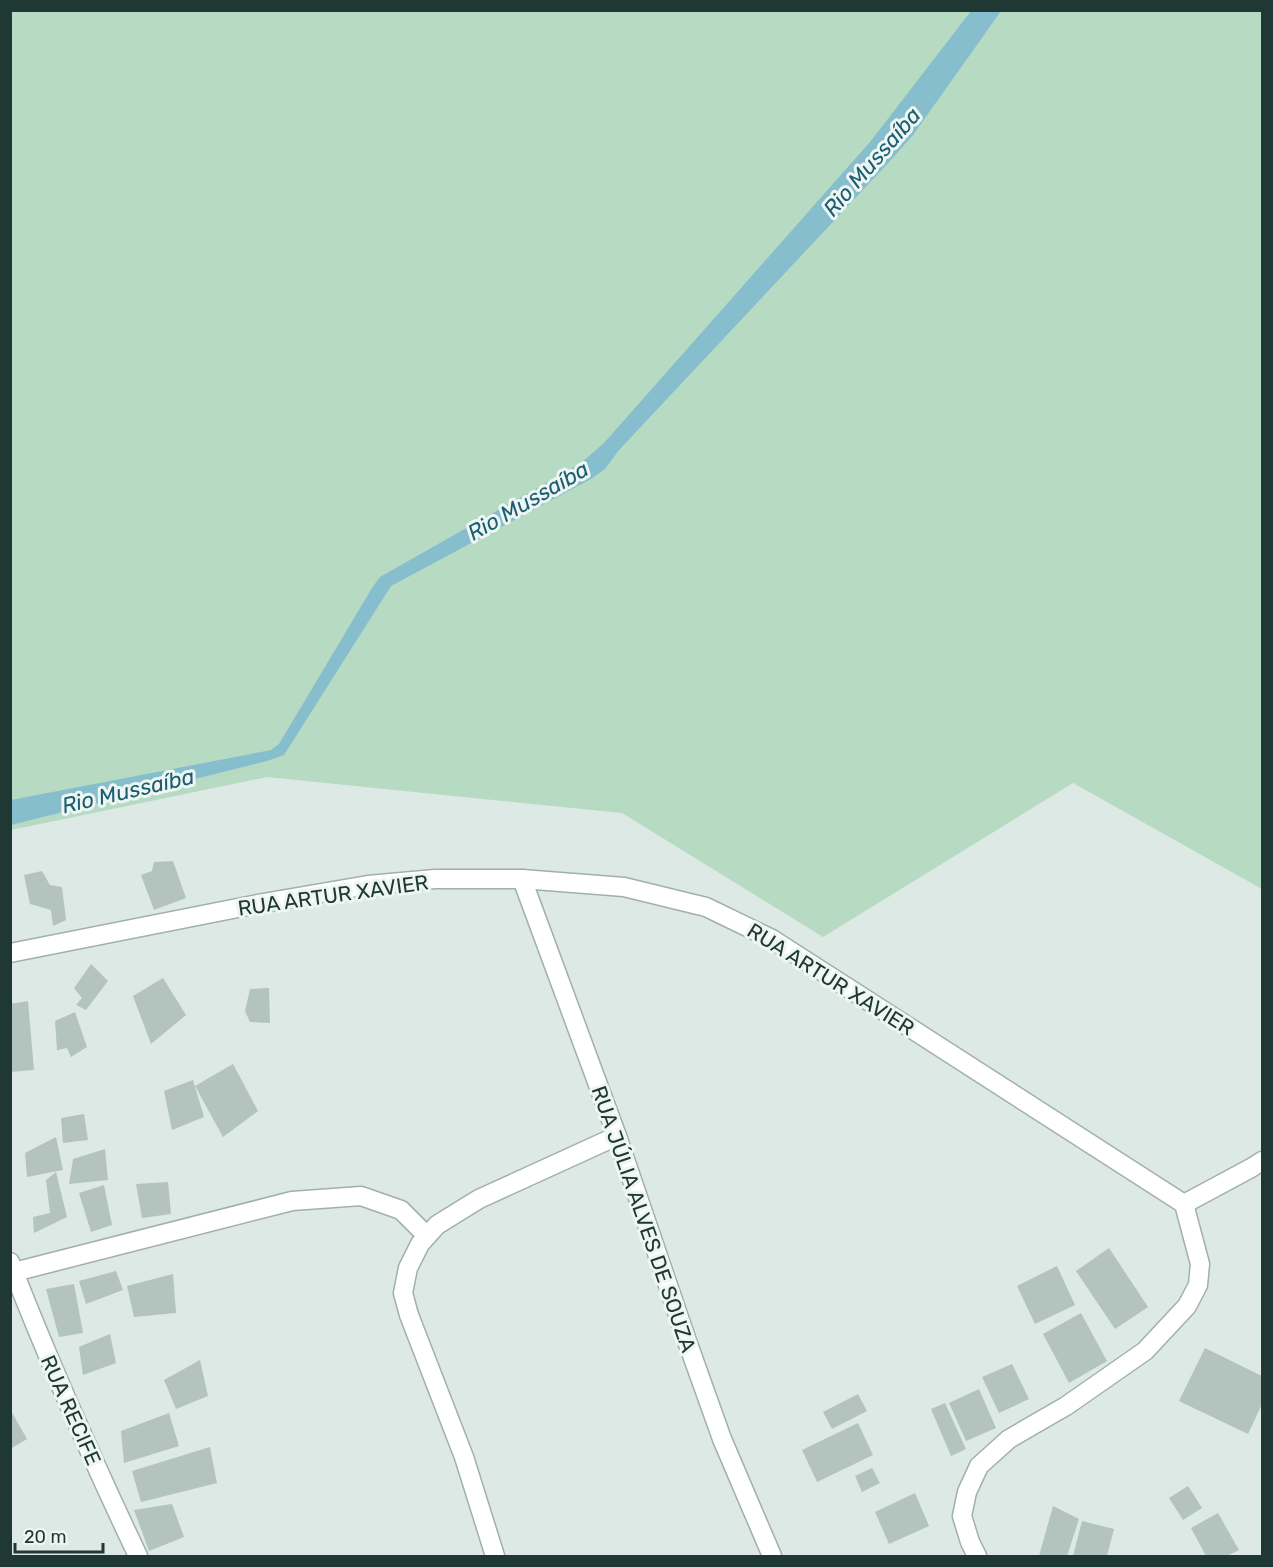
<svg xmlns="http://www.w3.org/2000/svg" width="1273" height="1567" viewBox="0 0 1273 1567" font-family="Rubik,sans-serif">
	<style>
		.green { fill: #b6dac2 }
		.water { fill: #86becd }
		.building { fill: #b3c3bd }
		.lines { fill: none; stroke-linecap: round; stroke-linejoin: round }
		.minor-casing { stroke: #a1b0ab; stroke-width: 21 }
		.minor { stroke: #fff; stroke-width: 18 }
		.labels { text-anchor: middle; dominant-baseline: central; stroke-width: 6; stroke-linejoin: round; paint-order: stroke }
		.street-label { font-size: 21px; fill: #203833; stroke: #edf6f2 }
		.water-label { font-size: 22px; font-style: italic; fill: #1c5d71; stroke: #edf6f2 }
	</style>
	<rect width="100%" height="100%" fill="#dde9e4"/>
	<path class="green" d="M11,11H1262V889L1073,783L823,937L622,813L267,777L11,830Z"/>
	<path class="water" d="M971,11H1001L913,135L891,160L619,450L605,469L591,479L391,586L284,755L267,761L11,825V800L261,752L271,750L279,744L372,588L380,577L581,463L604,443L870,142Z"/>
	<g class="building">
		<path d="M173,861L186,898L154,910L141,875L152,871L154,862Z"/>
		<path d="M42,871L50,885L62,887L66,920L53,926L51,910L30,904L24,875Z"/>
		<path d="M91,964L108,981L86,1010L76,1005L82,998L74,988Z"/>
		<path d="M163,978L186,1015L151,1044L133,996Z"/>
		<path d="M269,988L270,1023L250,1022L245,1011L250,989Z"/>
		<path d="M28,1001L34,1070L10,1072V1004Z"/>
		<path d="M75,1012L87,1047L71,1057L67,1048L57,1050L55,1021Z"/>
		<path d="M233,1064L258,1111L223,1137L195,1086Z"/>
		<path d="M193,1080L204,1117L172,1130L164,1091Z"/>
		<path d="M84,1114L88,1140L63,1143L61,1118Z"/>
		<path d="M56,1137L63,1170L27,1177L25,1153Z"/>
		<path d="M105,1149L108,1180L69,1184L73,1159Z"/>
		<path d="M56,1172L67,1217L34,1233L33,1217L50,1213L46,1180Z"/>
		<path d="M168,1182L171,1214L142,1218L136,1184Z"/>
		<path d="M104,1185L112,1225L91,1232L79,1193Z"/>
		<path d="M1109,1248L1148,1307L1115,1329L1076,1271Z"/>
		<path d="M1057,1266L1075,1305L1035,1324L1017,1286Z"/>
		<path d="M116,1271L123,1290L86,1304L79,1281Z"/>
		<path d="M173,1274L176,1313L134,1317L127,1286Z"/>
		<path d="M74,1284L83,1333L59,1337L46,1289Z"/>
		<path d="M1081,1313L1107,1361L1069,1383L1043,1334Z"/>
		<path d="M110,1334L116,1363L83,1375L79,1347Z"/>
		<path d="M1205,1348L1262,1376V1404L1248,1434L1179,1401Z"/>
		<path d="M200,1360L208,1396L176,1409L164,1380Z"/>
		<path d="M1012,1364L1029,1399L999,1413L982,1377Z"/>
		<path d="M979,1389L996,1428L966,1441L949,1403Z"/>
		<path d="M858,1394L867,1411L832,1429L823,1412Z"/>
		<path d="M945,1403L966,1449L951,1456L931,1409Z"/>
		<path d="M10,1409L27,1439L10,1449Z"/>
		<path d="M169,1413L179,1446L124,1463L121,1431Z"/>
		<path d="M858,1423L873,1455L817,1482L802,1450Z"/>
		<path d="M210,1447L217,1483L141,1502L132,1471Z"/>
		<path d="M872,1468L880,1483L862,1492L855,1476Z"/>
		<path d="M1188,1486L1202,1508L1183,1520L1169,1498Z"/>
		<path d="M915,1493L929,1526L889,1544L875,1512Z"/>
		<path d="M172,1504L184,1537L149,1551L134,1510Z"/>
		<path d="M1053,1506L1079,1519L1067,1556H1039Z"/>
		<path d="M1218,1513L1239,1550L1227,1556H1206L1191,1528Z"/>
		<path d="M1082,1521L1114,1529L1107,1556H1073Z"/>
	</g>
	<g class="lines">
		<defs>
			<g id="minor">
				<path d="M522,879L617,1136L687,1341L722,1439L772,1556"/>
				<path d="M10,953L263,903L368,885L435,879H522L624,887L706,907L772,939L1184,1204L1200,1264L1198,1285L1187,1306L1145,1351L1066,1406L1009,1439L979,1466L967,1492L962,1516L970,1542L977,1556"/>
				<path d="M1184,1204L1251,1168L1262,1161"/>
				<path d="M10,1262C49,1362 92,1459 138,1556"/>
				<path d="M14,1272L292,1201L361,1196L401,1210L427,1236"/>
				<path d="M495,1556L464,1457L409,1315L403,1293L408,1268L420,1244L437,1225L479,1199L617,1136"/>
			</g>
		</defs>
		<use href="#minor" class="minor-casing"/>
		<use href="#minor" class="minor"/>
	</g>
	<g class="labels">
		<g class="street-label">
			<text transform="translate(333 895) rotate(-8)">RUA ARTUR XAVIER</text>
			<text transform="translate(831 979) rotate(32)">RUA ARTUR XAVIER</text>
			<text transform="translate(644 1219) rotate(71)">RUA JÚLIA ALVES DE SOUZA</text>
			<text transform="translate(71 1410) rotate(66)">RUA RECIFE</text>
		</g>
		<g class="water-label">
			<text transform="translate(872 162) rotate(-49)">Rio Mussaíba</text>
			<text transform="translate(528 501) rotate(-30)">Rio Mussaíba</text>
			<text transform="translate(128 791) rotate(-13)">Rio Mussaíba</text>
		</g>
	</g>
	<rect width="1273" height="1567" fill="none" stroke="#203833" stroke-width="24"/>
	<path d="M15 1543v9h88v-9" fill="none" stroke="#203833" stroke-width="3"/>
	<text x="24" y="1543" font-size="18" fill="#203833" stroke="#edf6f2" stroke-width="4.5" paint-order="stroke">20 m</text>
</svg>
